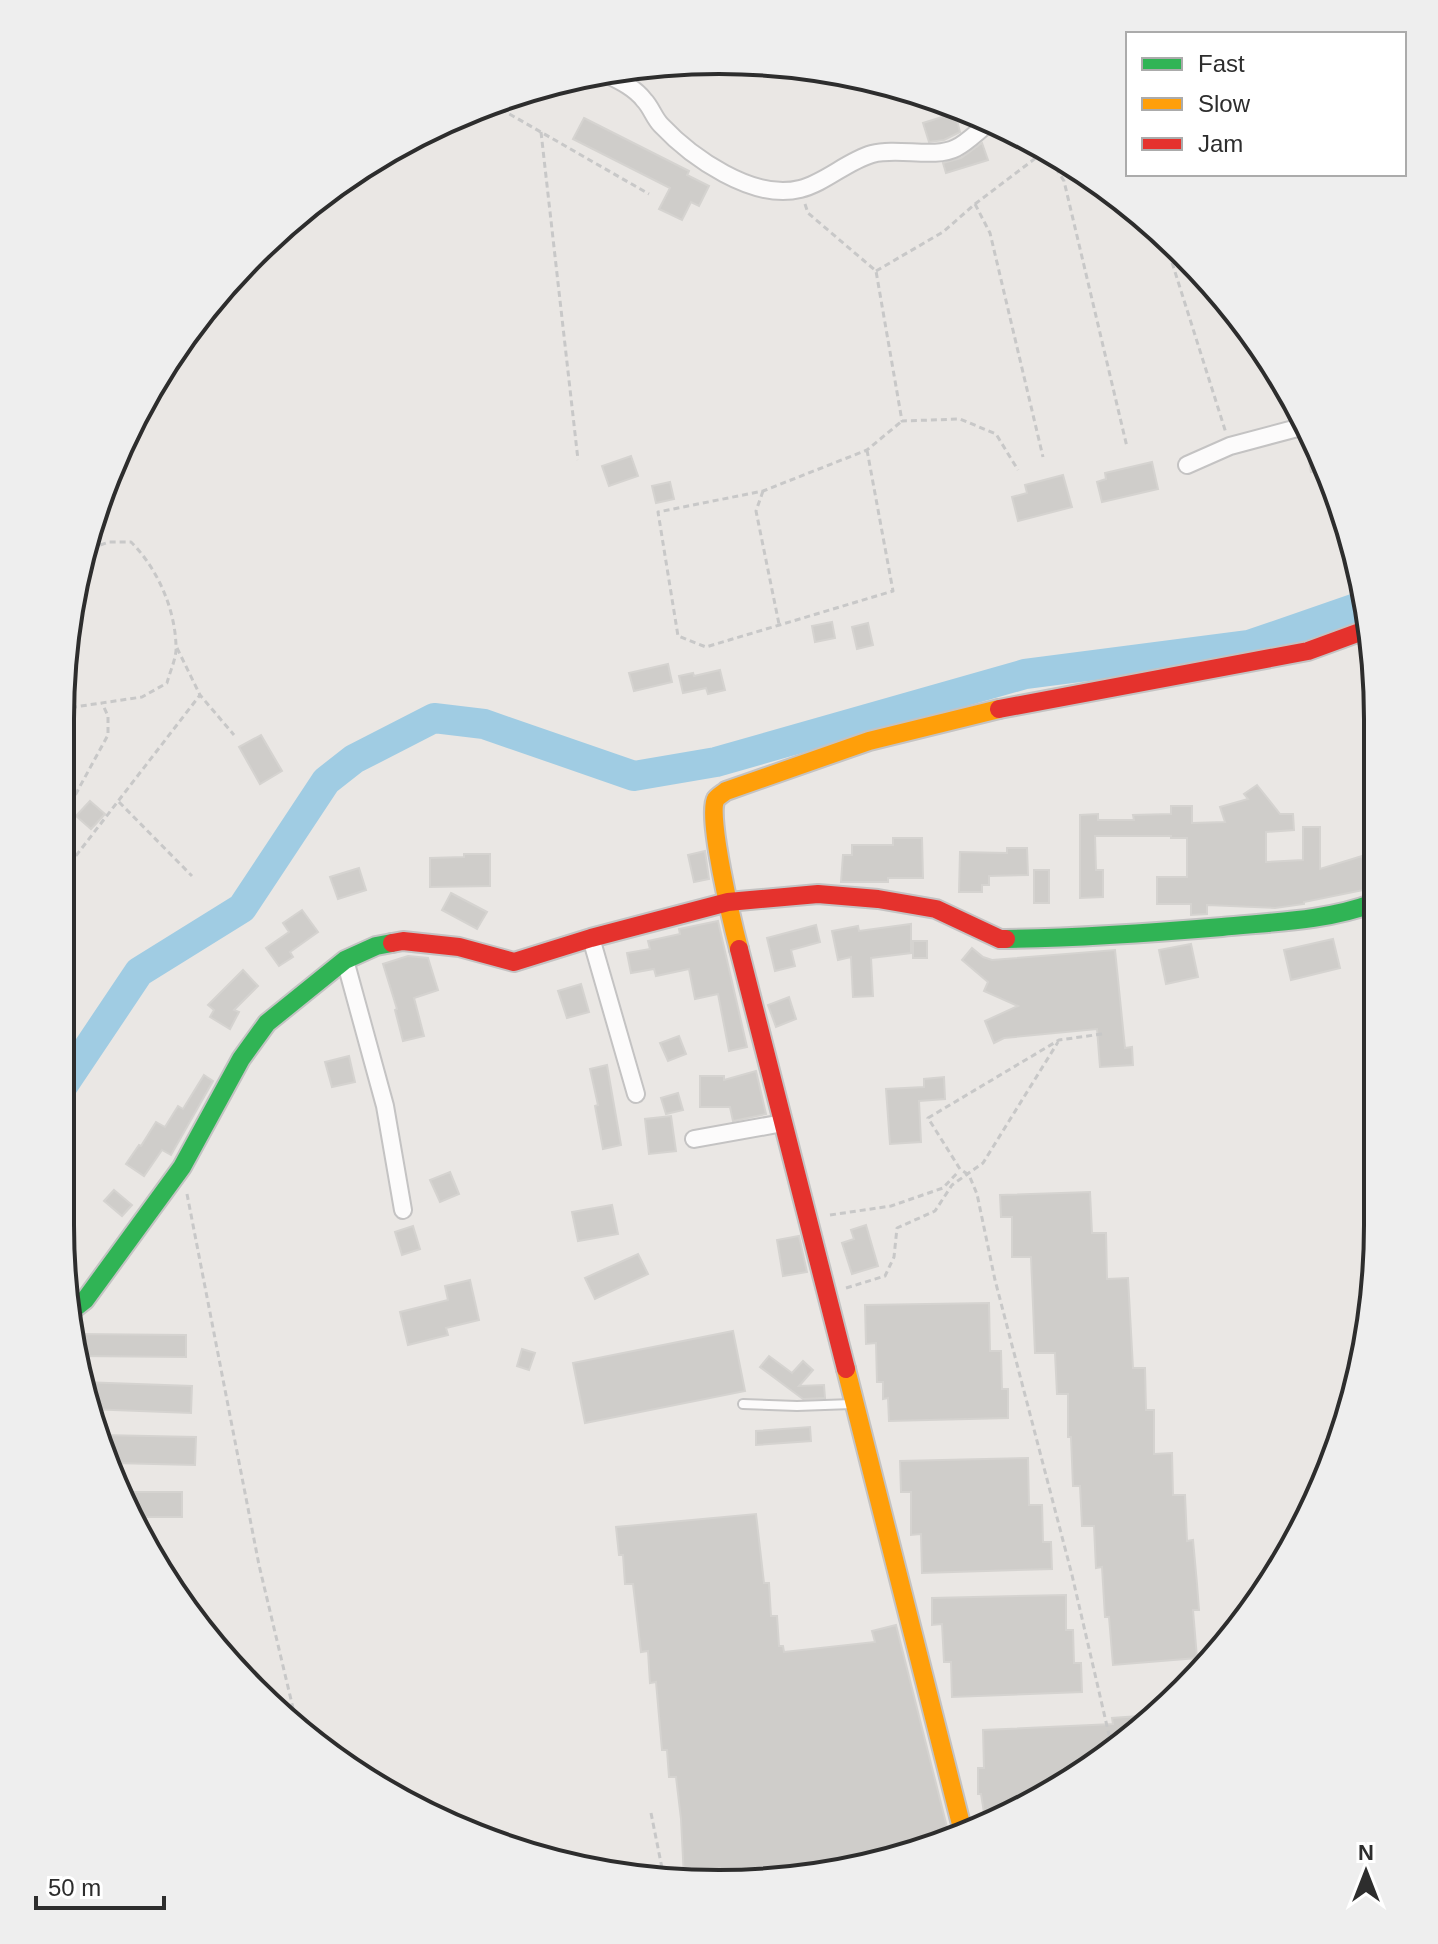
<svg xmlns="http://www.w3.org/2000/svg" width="1438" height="1944" viewBox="0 0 1438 1944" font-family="Helvetica,sans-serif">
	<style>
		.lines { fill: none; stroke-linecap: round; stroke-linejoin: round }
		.river { stroke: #a0cce3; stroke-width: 30 }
		.building { fill: #cfcdca; stroke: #d5d3d0; stroke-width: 2 }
		.lane-casing { stroke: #c4c3c3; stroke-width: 12 }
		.street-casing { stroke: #c4c3c3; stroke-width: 20 }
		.fast-casing { stroke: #c4c3c3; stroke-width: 22 }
		.slow-casing { stroke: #c4c3c3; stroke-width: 22 }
		.jam-casing { stroke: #c4c3c3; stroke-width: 22 }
		.path { stroke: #c8c8c8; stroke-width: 3; stroke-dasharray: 6 4; stroke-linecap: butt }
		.lane { stroke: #fcfbfb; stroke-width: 8 }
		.street { stroke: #fcfbfb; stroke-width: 16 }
		.fast { stroke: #30b455; stroke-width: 18 }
		.slow { stroke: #ff9f0a; stroke-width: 18 }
		.jam { stroke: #e5322d; stroke-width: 18 }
		.rim { fill: none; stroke: #2d2d2d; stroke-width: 4 }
	</style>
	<rect width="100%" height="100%" fill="#eae7e4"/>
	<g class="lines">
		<path class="river" d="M60,1090L139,972L242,908L326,781L354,759L434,718L484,724L634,776L716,762L1025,674L1249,645L1365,605"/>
	</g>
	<g class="building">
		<path d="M955,113L960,132L944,140L929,142L923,123Z"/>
		<path d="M584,118L689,171L687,175L709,186L699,206L691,202L682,220L659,209L670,188L573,139Z"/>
		<path d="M982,143L988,160L946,173L943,163L961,158Z"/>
		<path d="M1310,436L1328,466V469L1311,472L1305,438Z"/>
		<path d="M631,456L638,476L609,486L602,466Z"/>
		<path d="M1152,462L1158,489L1102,502L1097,482L1106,479L1105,473Z"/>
		<path d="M1063,475L1072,507L1018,521L1012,497L1027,493L1025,485Z"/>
		<path d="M670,482L674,499L656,503L652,486Z"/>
		<path d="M832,622L835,638L815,642L812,626Z"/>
		<path d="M868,623L873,645L857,649L852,627Z"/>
		<path d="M668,664L672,682L634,691L629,673Z"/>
		<path d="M720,670L725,690L708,694L706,688L683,693L679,676L693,673L694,676Z"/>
		<path d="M261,735L282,771L260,784L239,747Z"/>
		<path d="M1257,785L1280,814H1293L1294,830L1266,832V862L1303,860V827H1320V869L1362,856L1373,888L1304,902V904L1275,908L1207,905V914L1191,915V904H1157V877H1187V838H1171V836H1095L1096,870H1103V897L1080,898V815L1098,814V820H1134L1133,815L1171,814V806H1192V823L1225,822L1220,807L1248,799L1244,794Z"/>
		<path d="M90,801L105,814L91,829L76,816Z"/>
		<path d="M893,838H922L923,878H888V882H841L843,855H852V845H893Z"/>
		<path d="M1007,848H1027L1028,875L989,876V885H982V892H959L960,852L1007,853Z"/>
		<path d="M705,851L709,879L694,882L688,855Z"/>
		<path d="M464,854H490V886L430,887V858L464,857Z"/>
		<path d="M359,868L366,890L338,899L330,877Z"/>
		<rect x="1034" y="870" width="15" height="33"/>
		<path d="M451,893L487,912L477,929L442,910Z"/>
		<path d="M302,910L318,932L290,952L293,957L279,966L266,948L289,932L283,923Z"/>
		<path d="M718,921L747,1047L729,1051L718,994L695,999L689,969L656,976L654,969L631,973L627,953L650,949L648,941L680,934L679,929Z"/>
		<path d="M911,924V953L871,958L873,996L853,997L851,957L838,960L832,931L858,926L859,931Z"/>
		<path d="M816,925L820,942L791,950L795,966L775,971L767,938Z"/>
		<path d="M1333,939L1340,968L1291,980L1284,950Z"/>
		<rect x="913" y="941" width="14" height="17"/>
		<path d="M1191,944L1198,977L1166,984L1159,950Z"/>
		<path d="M972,948L983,957L992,960L1115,950L1125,1048L1132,1047L1133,1065L1100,1067L1097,1029L1004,1038L994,1043L985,1021L1018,1006L984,991L988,982L962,960Z"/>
		<path d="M408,956L428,958L438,990L414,998L424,1036L403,1041L395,1010L397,1009L383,964Z"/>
		<path d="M243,970L258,986L234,1010L239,1012L230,1029L210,1017L214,1010L208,1005Z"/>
		<path d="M581,984L589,1012L567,1018L558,991Z"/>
		<path d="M789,997L796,1019L776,1027L768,1005Z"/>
		<path d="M679,1036L686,1054L668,1061L660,1043Z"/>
		<path d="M349,1056L355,1082L332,1087L325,1062Z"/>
		<path d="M607,1065L621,1145L603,1149L595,1106L598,1105L590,1069Z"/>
		<path d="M756,1071L766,1114L733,1121L730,1107H700V1076H724V1080Z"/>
		<path d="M204,1075L213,1081L171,1155L162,1150L144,1176L126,1164L139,1145L141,1146L156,1122L165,1127L178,1106L183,1109Z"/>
		<path d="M944,1077L945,1099L919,1101L921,1142L890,1144L886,1089L924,1087V1079Z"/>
		<path d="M678,1093L683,1110L666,1114L661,1098Z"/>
		<path d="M671,1116L676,1151L649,1154L645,1119Z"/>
		<path d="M450,1172L459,1194L440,1202L430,1180Z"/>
		<path d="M114,1190L132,1205L122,1216L104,1201Z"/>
		<path d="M1090,1192L1092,1233H1106L1107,1279L1128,1278L1133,1368H1145L1146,1410H1154V1454L1172,1453L1173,1495H1185L1187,1541L1193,1540L1197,1584L1199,1610H1193L1197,1658L1113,1665L1109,1617H1105L1102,1567L1096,1568L1094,1526H1082L1080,1486H1073L1071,1437H1068V1394H1057L1055,1353H1035L1031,1257H1012V1217H1001L1000,1195Z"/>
		<path d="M612,1205L618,1234L578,1241L572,1212Z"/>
		<path d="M866,1225L878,1266L852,1274L842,1243L854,1239L851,1230Z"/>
		<path d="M413,1226L420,1249L402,1255L395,1232Z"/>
		<path d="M799,1236L807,1272L783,1276L777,1240Z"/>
		<path d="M638,1254L648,1274L595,1299L585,1278Z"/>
		<path d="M470,1280L479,1320L446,1328L448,1335L408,1345L400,1312L448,1300L445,1286Z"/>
		<path d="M989,1303L990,1351H1001L1002,1389H1008V1418L889,1421L888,1398L883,1399V1382H877L876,1343L866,1344L865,1305Z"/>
		<path d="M733,1331L745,1391L585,1423L573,1363Z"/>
		<path d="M74,1334L186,1335V1357L77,1356Z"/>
		<path d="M522,1349L535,1353L529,1370L517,1366Z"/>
		<path d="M769,1356L792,1373L803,1361L813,1370L799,1386L824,1385L825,1398L803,1399L760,1367Z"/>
		<path d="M81,1382L192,1386L191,1413L88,1409L83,1396Z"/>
		<path d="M810,1427L811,1441L756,1445V1431Z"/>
		<path d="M100,1435L196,1437L195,1465L113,1463Z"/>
		<path d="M1028,1458L1029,1505H1042L1043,1542H1051L1052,1569L922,1573L921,1534L911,1535V1492H901L900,1461Z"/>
		<path d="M126,1492H182V1517H137Z"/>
		<path d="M756,1514L764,1583H769L771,1616H777L779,1646H783L784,1652L875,1642L872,1631L896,1625L950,1839L805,1878H684L681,1819L676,1777H669L667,1750H662L656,1682L650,1683L648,1651L641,1652L633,1584H625L623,1555H619L616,1527Z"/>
		<path d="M1066,1595V1630H1073L1074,1663H1081L1082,1692L952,1697L951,1662H944L942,1624L932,1625V1598Z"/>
		<path d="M1155,1715L1121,1748L986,1825L981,1794H978V1768H984L983,1730L1113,1724L1112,1718Z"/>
	</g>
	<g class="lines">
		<defs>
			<path id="lane" d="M743,1404L797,1406L852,1404"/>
			<g id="street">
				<path d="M604,73C618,80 634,87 644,100C651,107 654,118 661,125C691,157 753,201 800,189C825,183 847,161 872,154C898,147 934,159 956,148C968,142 979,130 990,122"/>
				<path d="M1187,465L1230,446L1305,426"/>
				<path d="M591,938L636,1094"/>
				<path d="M345,960L385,1106L403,1210"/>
				<path d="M694,1139L783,1123"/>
			</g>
			<g id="fast">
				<path d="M1006,939C1079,938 1150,933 1222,927C1273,922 1326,921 1374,903"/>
				<path d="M71,1311L85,1300L182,1167L241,1059L267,1023L345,960L376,946L392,943"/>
			</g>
			<g id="slow">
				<path d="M739,949C733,926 706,814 716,799C717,797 725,792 726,791L869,741L999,709"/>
				<path d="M846,1369L964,1836"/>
			</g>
			<g id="jam">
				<path d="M999,709L1308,651L1371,628"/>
				<path d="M392,943L403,941L459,947L514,962L591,938L728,902L818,894L878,899L936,909L1000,939H1006"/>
				<path d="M739,949L846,1369"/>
			</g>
		</defs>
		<use href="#lane" class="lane-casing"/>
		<use href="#street" class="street-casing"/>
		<use href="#fast" class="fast-casing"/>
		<use href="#slow" class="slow-casing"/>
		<use href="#jam" class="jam-casing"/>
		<g class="path">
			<path d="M492,104L649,194"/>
			<path d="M541,132L578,460"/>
			<path d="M1045,151L1064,181L1127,447"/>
			<path d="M805,204L808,213L876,271L902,421L960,419L996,434L1018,470"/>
			<path d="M975,204L990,233L1043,457"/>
			<path d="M1163,234L1226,433"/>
			<path d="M876,271L943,232L975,204L1049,148"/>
			<path d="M867,450L893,591L706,647L678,636L658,512L763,491L867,450L902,421"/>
			<path d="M763,491L756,511L779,624"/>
			<path d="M177,648L200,695L234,735"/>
			<path d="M61,709L142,697L167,683C170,671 177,657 176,646C175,608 157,568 131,542H109L82,551"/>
			<path d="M119,802L192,876"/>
			<path d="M61,821L108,735V716L102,703"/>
			<path d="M61,882L75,857L200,695"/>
			<path d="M1102,1034L1059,1040L928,1118L960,1169L969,1175L977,1194L995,1280L1072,1575L1113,1752"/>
			<path d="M187,1194L259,1565L298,1729"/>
			<path d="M830,1215L891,1206L943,1188L959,1171"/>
			<path d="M846,1288L885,1276L894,1257L897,1228L935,1211L952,1185L983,1163L1058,1042"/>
			<path d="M651,1813L664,1878"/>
		</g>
		<use href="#lane" class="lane"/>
		<use href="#street" class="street"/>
		<use href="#fast" class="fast"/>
		<use href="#slow" class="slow"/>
		<use href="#jam" class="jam"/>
	</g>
	<path d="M0 0H1438V1944H0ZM719 74H719A645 645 0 0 1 1364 719V1225A645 645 0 0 1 719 1870H719A645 645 0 0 1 74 1225V719A645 645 0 0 1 719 74Z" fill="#eee" fill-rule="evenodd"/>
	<path class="rim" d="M719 74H719A645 645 0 0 1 1364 719V1225A645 645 0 0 1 719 1870H719A645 645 0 0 1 74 1225V719A645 645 0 0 1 719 74Z"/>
	<rect x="1126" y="32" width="280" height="144" fill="#ffffff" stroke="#ababab" stroke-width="2"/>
	<rect x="1142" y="58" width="40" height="12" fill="#30b455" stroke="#ababab" stroke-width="2"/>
	<text x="1198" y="72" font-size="24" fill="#2d2d2d">Fast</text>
	<rect x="1142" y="98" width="40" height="12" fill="#ff9f0a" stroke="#ababab" stroke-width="2"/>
	<text x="1198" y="112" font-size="24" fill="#2d2d2d">Slow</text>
	<rect x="1142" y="138" width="40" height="12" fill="#e5322d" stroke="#ababab" stroke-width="2"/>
	<text x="1198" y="152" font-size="24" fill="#2d2d2d">Jam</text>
	<g transform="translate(1366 1872)" stroke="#ffffff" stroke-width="6" paint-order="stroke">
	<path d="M0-6L14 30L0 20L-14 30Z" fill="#2d2d2d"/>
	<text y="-12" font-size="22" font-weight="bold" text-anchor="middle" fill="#2d2d2d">N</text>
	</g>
	<path d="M36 1896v12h128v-12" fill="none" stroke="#2d2d2d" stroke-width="4"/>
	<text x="48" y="1896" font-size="24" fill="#2d2d2d" stroke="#ffffff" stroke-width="6" paint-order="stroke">50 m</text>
</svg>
